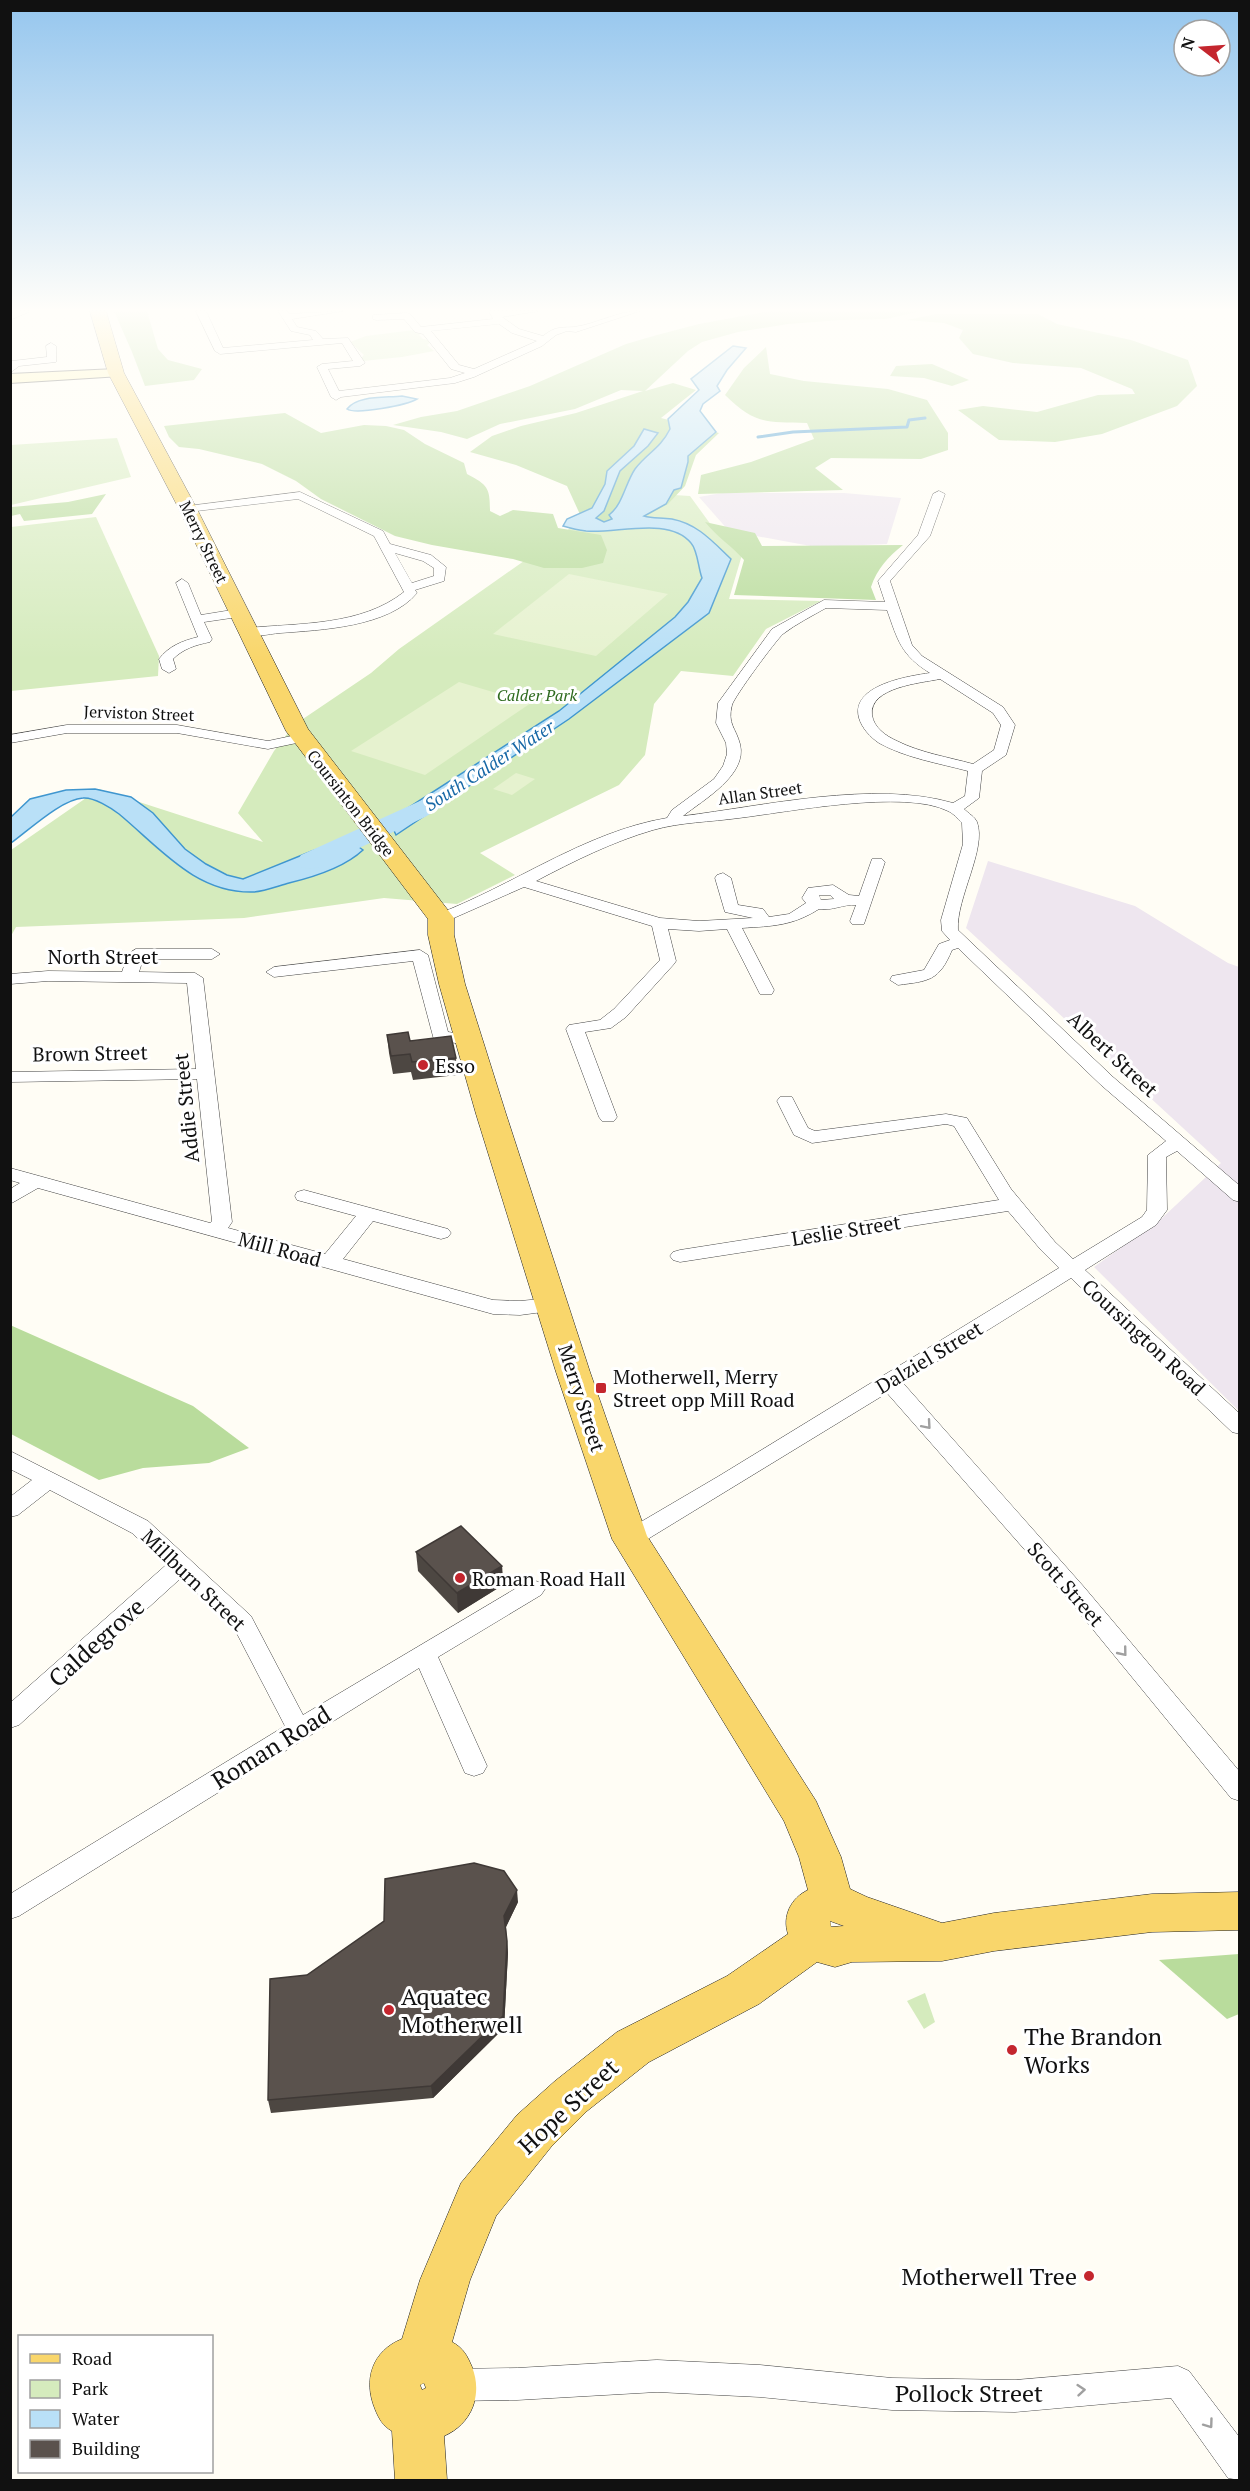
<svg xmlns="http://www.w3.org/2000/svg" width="1250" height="2491" viewBox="0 0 1250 2491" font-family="'PT Serif',serif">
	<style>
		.industrial { fill: #eee6ef }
		.green { fill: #d5ebbd }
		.forest { fill: #b9dc9c }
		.pitch { fill: #e6f2cf }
		.water { fill: #b9e0f7; stroke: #3f96cf; stroke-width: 1.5 }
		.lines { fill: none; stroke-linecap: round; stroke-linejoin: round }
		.stream { stroke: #3f96cf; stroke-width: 3 }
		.river { fill: #b9e0f7; fill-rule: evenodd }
		.street-casing { stroke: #444; stroke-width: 1 }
		.secondary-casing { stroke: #333; stroke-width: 2 }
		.primary-casing { stroke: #222; stroke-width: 1 }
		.street { fill: #fff; fill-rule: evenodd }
		.secondary { fill: #fff6b0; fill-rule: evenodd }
		.primary { fill: #f9d66b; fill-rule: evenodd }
		.wall { fill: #4d4742 }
		.shaded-wall { fill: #3f3936 }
		.building { fill: #5a524d; stroke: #3f3936; stroke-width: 1.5 }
		.oneway { stroke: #a0a0a0 }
		.poi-dot { fill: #c4262e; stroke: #fff; stroke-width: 2 }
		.labels { text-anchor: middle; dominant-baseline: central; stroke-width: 6; stroke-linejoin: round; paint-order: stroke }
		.far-street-label { font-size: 16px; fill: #111; stroke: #fff }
		.far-park-label { font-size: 16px; font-style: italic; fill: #2f6b1f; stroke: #fff }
		.far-water-label { font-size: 18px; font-style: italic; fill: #1768a6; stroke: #fff }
		.street-label { font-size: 20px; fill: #111; stroke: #fff }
		.poi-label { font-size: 20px; fill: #111; stroke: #fff; text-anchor: start }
		.near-street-label { font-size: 24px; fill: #111; stroke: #fff }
		.near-poi-label { font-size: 24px; fill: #111; stroke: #fff; text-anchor: start }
	</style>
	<rect width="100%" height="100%" fill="#fffdf5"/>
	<g class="industrial">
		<path d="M722,493H844L901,498L887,544L816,547L729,531L699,497Z"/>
		<path d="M988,861L1135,906L1228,963L1239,967V1411L1094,1267L1161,1219L1221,1163L966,928Z"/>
	</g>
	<g class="green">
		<path d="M414,330L422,332L419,335L423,339L428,340L430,343L427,345L434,351L402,357L363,361L361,358L364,355L350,342L366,336Z"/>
		<path d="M117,438L131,477L11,505V445Z"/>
		<path d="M595,490L690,496L714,529L744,548L729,599L821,601L766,629L733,676L681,671L654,704L645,755L619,785L480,853L515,875L457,904L384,898L244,918L16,927L11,936V850L99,789L263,842L238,813L274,751L294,725L371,673L399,649L568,530Z"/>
		<path d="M96,517L159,656L158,676L11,691V527Z"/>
		<path d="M925,1993L935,2022L924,2029L907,2001Z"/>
	</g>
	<g class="forest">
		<path d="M114,311H147L158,349L168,360L202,369L194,380L145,386L132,352Z"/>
		<path d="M770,311H921L886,319L840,320L788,324L738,332L702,342L688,351L645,391L673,383L696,390L661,418L719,433L696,455L685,486L668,504L633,523L583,521L567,486L516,465L470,452L492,436L521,426L576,413L643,391L621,390L575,409L500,424L467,439L441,432L393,425L421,417L457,411L530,386L626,344L657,335L699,324Z"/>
		<path d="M936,314H1038L1057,324L1131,340L1188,360L1197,386L1177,406L1102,434L1055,442L999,440L958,410L983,406L1037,412L1098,395L1135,394L1132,389L1081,368L1013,363L973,354L959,338L963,330L944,323L907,320Z"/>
		<path d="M766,347L770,374L804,381L888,389L927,400L948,433V450L921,459L831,458L815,468L843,490L698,494L701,475L751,462L814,439L807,423C766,422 756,425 725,395L744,368Z"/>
		<path d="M932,364L969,380L952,386L924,378L890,376L896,366Z"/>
		<path d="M285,413L321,433L364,425L386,426L404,430L425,444L464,463L467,474C488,485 490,488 490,511L500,516L513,510L553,514L558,528L601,535L607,550L603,563L582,568H544L513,559L432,545L395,536L321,499L296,481L262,464L199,449L179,447L169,437L164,426Z"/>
		<path d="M106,494L92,514L24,521L20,514L11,516L12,507L68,502Z"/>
		<path d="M705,522L755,533L762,546L903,545C888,557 877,569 871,587L876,600L734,595L744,560C732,546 717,537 705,522Z"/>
		<path d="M10,1325L193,1406L249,1448L209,1463L143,1468L99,1480L11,1434Z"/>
		<path d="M1239,1954V2014L1227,2019L1159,1960Z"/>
	</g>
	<g class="pitch">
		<path d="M569,574L668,594L596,656L493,634Z"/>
		<path d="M459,682L531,703L425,775L351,751Z"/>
		<path d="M516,773L535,779L512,795L493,789Z"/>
	</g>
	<g class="water">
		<path d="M733,346L746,348L727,370L717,386L720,391L703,404L700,411L716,432L688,456V462L681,488L674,490L666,504L644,516C653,519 662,517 672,519C698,524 713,542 731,559L709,613L569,719L396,835L389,820L559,711L675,617L688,602L702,578C698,568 698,551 691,543C669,516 616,534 586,531C578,530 570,528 563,526L567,519L592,508L605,484L607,471L634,446L644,429L658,433L648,446L620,471L604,511L596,518L604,522L612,519L609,515C623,504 625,484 635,469C647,453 660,449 670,429L668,419L699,390L691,379Z"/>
		<path d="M402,396L417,399C407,405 356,415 347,409C357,395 386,398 402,396Z"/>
		<path d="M95,789L131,797L153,813L185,849L206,864L227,875L243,879L312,851L348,839L363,850C344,868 314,877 289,883C278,886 265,891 254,892C196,894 160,848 119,814C111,808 94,797 83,798C62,799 29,830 11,843V817L30,799L66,790Z"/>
	</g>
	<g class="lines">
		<path class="stream" d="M758,437L793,432L907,427L909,420L925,418"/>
		<path class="river" d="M431,796L440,798L443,803L440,808L425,817L319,867L310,869L301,867L297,861L301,855Z"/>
		<defs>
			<g id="street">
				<path d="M17,311H31L10,320V314Z"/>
				<path d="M196,311H206L223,348L313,340L310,335L291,331L278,311H287L289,314L343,311L292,319L297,327L316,331L323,339L348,338L365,363L360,366L328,369L339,391L450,378L465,373L451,369L423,334L415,332L404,319L376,320L373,319V315L407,313L410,314L421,327L493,319L489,311H538L502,317L519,329L543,336C556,326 560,328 574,327C597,324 617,311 640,311L576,332L567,331L556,335L542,346L474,377L455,383L341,397L336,400L331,397L317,367L322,364L353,361L342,343L220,354L215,351ZM499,324L512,333L537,341L474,369L459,365L431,331Z"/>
				<path d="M51,343L56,346V362L19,366L10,373L12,361L47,357L46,346Z"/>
				<path d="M939,491L945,494L930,536L890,581L912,645L922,656L1003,707L1015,725L1006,755L982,771L979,798L964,809C968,813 975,817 977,822C987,849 956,898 958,930L1113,1077L1240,1186V1202L1233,1200L1177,1151L1166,1157L1167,1210L1156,1225L1085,1270L1240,1414V1434L1232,1432L1071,1278L903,1383L1084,1587L1240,1772V1801L1231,1798L1068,1599L887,1393L638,1545L630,1547L622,1545L619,1539L622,1533L719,1476L1059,1268L1041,1250L1008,1211L680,1262L673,1260L670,1256L673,1252L680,1250L999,1200L954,1126L946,1124L812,1143L794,1135L777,1101L780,1097H792L808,1128L815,1131L946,1114L967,1118L1011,1189L1055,1242L1073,1259L1142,1217L1147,1210L1148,1155L1166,1141L1101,1085L958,948L952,950C939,981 929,981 898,985L890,980L892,976L924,970L939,944L950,940L942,931L941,920L963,844L962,823C958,819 953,813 948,811C905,789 788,812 739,818C710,822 681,822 653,830C612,842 574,861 536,881L660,918L699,921L753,918L725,912L715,878L717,875L723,873L731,878L738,905L763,909L769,917L789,914L806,903L802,898L808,888L833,885L849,895L859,896L872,859H882L885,862L864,924H852L850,921L856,905C843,904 833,911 819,909C792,926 773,926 742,928L774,990L772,994H760L727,929L699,931L668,929L676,961L674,964L626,1017L611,1028L585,1032L617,1117L614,1121H602L599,1117L566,1029L569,1025L600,1020L614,1009L660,960L652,926L524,887L447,921H435L433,918L435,915C513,886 584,832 667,818L672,810L714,779L723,766L727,754L726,743L716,723L718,703L772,629L824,600L885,602L878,581L918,535L933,494ZM826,608L887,610C898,641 901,655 930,673C909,676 850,685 859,718C862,728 870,737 879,743C906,758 938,763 968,771L965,796L953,803C874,780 764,806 683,816C703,800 748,775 740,744C736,728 727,724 732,705C734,697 776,640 783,634C796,624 812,616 826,608ZM940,679L993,713L1001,725L994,750L973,764C948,757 921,753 897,741C886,736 874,728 872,715C869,687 921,683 940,679ZM819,895H830L834,899L821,900Z"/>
				<path d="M300,492L383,531L390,544L431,555L446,567L444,581L415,590L417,593C389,627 321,630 280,633C268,634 254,638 242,635L241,632L242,629L247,628C300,623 361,626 404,592L374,536L298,499L188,512L182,509L188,506ZM395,553L423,561L434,568V576L412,583Z"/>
				<path d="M182,579L188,583L201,615L238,609L244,613L238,617L204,622L212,639L210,642C195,645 183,649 173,659L176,669L169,673L162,669L159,659C169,646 182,641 198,637L176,583Z"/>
				<path d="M67,725H177L268,741L301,734L308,738L306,741L268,749L177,733H67L10,743V735Z"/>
				<path d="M136,949H212L220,954L212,959H143L139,972L195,973L203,978L232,1222L228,1228L325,1254L356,1216L297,1200L295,1196L297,1192L304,1190L448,1229L451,1233L448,1237L441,1239L373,1221L343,1259L493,1300L520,1301L551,1298L558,1300L561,1305L558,1310L520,1315L493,1314L38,1188L10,1204V1189L20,1183L10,1180V1168L210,1223L212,1221L197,1079L10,1082V1072L196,1069L187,983L48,981L10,984V974L48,971L122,972L128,954Z"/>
				<path d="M420,950L428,955L448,1032L476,1036L479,1040L476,1044L470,1045L434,1040L413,961L274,977L266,972L274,967Z"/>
				<path d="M10,1451L148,1521L251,1616L303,1715L525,1583L533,1580L541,1583L545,1589L541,1595L438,1657L487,1766L483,1773L474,1776L465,1773L419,1668L19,1916L10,1919V1894L285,1726L234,1628L181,1578L19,1725L10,1728V1703L166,1565L132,1533L50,1490L18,1515L10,1517V1497L32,1480L10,1469Z"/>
				<path d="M657,2360L760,2365L892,2378L1015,2380L1178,2366L1189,2371L1240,2438V2480L1228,2478L1171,2398L1015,2412L892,2410L760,2397L657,2392L517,2400L452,2401L441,2396L436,2385L441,2374L452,2369L517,2368Z"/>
			</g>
			<path id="secondary" d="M116,369L121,370L123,373L121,376L10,383V374Z"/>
			<path id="primary" d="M90,311H106L124,373L197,509L308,729L454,918V935L465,984L506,1114L590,1372L647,1536L816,1801L841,1857L850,1889L867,1897L942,1923L994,1913L1152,1894L1240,1892V1930L1152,1932L994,1951L942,1961L852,1962L835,1967L817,1962L759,2004L649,2062L587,2111L551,2147L496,2216L470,2280L452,2342C463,2348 467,2355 472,2367C483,2394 472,2424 444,2436L447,2480H395L392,2431C383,2426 379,2419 375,2409C363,2380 372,2351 402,2339L420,2280L461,2183L517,2115L555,2081L617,2032L727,1976L788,1934C782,1916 791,1898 808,1890L799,1857L784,1821L612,1539L556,1372L476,1114L439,984L428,935V919L286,731L179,509L108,373ZM830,1921L844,1926L831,1927ZM424,2383L426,2388L422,2390L420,2385Z"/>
		</defs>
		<use href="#street" class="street-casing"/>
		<use href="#secondary" class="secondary-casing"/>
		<use href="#primary" class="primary-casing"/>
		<use href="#street" class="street"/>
		<use href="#secondary" class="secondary"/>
		<use href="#primary" class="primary"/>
	</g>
	<g class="wall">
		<path d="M387,1035L410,1041L456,1058L457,1075L413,1080L411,1072L393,1074L389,1053Z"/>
		<path d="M416,1552L502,1566L503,1585L458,1613L418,1571Z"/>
		<path d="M518,1902L506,1927L508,1953L504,2028L433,2098L271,2113L268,2100L307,1975Z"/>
	</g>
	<g class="shaded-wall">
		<path d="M502,1566L503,1585L458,1613L457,1593Z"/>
		<path d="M517,1890L518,1902L505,1929L504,1916Z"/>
		<path d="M507,1941L508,1953L504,2028L433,2098L431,2086Z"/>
	</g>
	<g class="building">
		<path d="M408,1032L410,1041L451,1036L456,1058L412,1062L410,1054L391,1056L387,1035Z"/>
		<path d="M461,1526L502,1566L457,1593L416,1552Z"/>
		<path d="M474,1863L504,1871L517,1890L504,1916L507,1941L503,2016L431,2086L268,2100L270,1979L307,1975L384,1921L385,1879Z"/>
	</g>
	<defs><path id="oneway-chevron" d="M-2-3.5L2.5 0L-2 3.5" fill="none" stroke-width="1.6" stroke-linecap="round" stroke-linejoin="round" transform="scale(1.5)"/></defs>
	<g class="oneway">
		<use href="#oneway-chevron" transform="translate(927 1425) rotate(49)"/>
		<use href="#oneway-chevron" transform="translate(1123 1652) rotate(51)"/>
		<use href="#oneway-chevron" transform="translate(1081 2390) rotate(-5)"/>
		<use href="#oneway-chevron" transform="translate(1209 2424) rotate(54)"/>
	</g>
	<linearGradient id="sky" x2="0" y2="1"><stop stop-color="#95c6ee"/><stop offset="0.47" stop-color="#fffefa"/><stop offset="1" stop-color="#fffefa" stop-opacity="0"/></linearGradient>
	<rect width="1250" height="660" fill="url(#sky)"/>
	<g class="poi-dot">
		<circle cx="423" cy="1065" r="6"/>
		<rect x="595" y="1382" width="12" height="12" rx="3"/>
		<circle cx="460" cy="1578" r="6"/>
		<circle cx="389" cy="2010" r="6"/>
		<circle cx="1012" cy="2050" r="6"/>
		<circle cx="1089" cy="2276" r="6"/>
	</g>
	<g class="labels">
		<g class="far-street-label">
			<text transform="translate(204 542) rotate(64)">Merry Street</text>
			<text transform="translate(139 713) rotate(2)">Jerviston Street</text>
			<text transform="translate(760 793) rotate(-8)">Allan Street</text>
			<text transform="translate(351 803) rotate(52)">Coursinton Bridge</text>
		</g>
		<g class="far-park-label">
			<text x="537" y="695">Calder Park</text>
		</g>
		<g class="far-water-label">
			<text transform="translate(489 765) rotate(-33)">South Calder Water</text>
		</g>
		<g class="street-label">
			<text x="103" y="956">North Street</text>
			<text transform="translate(90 1053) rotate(-1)">Brown Street</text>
			<text transform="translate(1113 1054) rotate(43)">Albert Street</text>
			<text transform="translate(186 1108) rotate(-96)">Addie Street</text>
			<text transform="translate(846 1230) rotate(-9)">Leslie Street</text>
			<text transform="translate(280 1249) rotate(15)">Mill Road</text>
			<text transform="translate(1144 1337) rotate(43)">Coursington Road</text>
			<text transform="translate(929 1357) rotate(-31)">Dalziel Street</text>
			<text transform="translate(582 1398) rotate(72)">Merry Street</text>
			<text transform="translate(194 1580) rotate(44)">Millburn Street</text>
			<text transform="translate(1066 1584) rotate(49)">Scott Street</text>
		</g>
		<g class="poi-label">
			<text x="435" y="1065">Esso</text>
			<text x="613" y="1376">Motherwell, Merry<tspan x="613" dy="23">Street opp Mill Road</tspan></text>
			<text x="472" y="1578">Roman Road Hall</text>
		</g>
		<g class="near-street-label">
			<text transform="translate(96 1642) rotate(-42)">Caldegrove</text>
			<text transform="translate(271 1747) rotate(-32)">Roman Road</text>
			<text transform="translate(568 2106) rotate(-43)">Hope Street</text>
			<text x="969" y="2393">Pollock Street</text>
		</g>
		<g class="near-poi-label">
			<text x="401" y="1996">Aquatec<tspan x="401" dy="28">Motherwell</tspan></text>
			<text x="1024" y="2036">The Brandon<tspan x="1024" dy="28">Works</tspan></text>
			<text x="1077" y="2276" text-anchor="end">Motherwell Tree</text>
		</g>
	</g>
	<rect width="1250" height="2491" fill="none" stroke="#111111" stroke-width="24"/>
	<rect x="18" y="2335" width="195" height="138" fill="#ffffff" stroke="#a0a0a0" stroke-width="1.5"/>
	<rect x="30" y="2354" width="30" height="9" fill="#f9d66b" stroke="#a0a0a0" stroke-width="1.5"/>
	<text x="72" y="2365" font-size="18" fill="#111111">Road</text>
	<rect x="30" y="2380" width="30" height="18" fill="#d5ebbd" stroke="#a0a0a0" stroke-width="1.5"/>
	<text x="72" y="2395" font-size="18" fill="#111111">Park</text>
	<rect x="30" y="2410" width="30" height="18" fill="#b9e0f7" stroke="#a0a0a0" stroke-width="1.5"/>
	<text x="72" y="2425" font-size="18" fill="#111111">Water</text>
	<rect x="30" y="2440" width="30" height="18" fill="#5a524d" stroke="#a0a0a0" stroke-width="1.5"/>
	<text x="72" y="2455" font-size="18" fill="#111111">Building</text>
	<g transform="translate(1202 48) rotate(287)"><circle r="28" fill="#ffffff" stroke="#a0a0a0" stroke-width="1.5"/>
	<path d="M0-4.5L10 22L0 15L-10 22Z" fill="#c4262e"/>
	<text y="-9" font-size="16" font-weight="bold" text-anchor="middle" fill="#111111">N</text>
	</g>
</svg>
